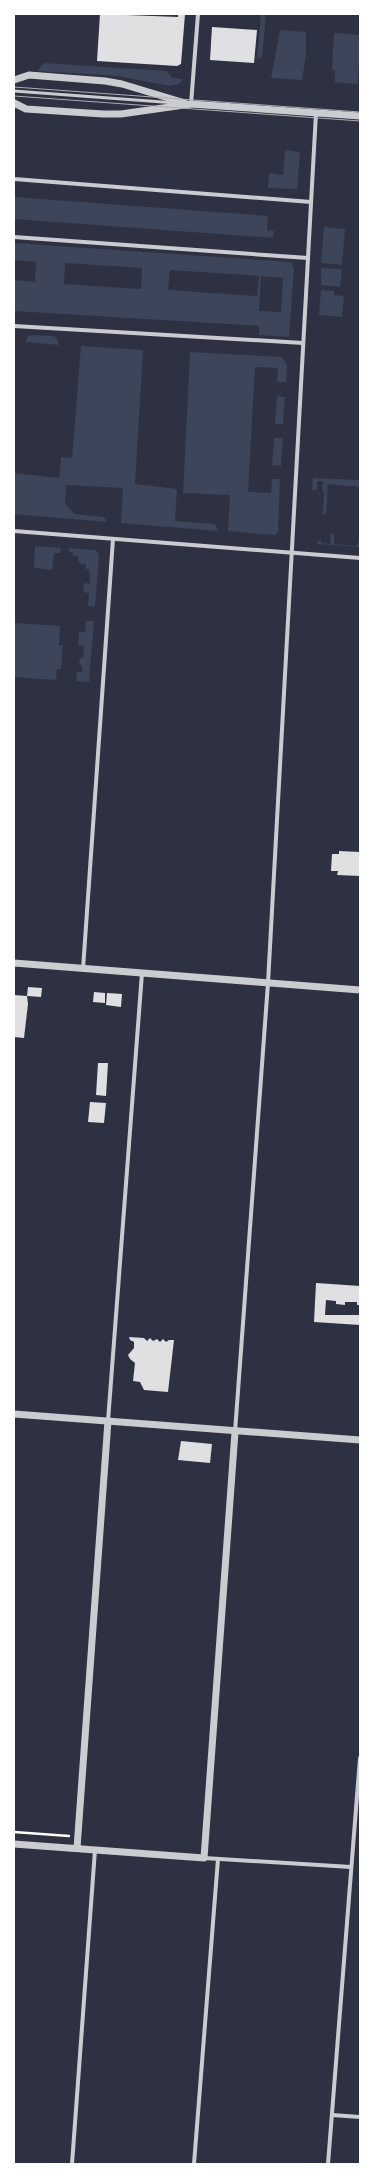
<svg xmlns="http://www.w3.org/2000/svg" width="374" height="2178" viewBox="0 0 374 2178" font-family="'Varela Round',sans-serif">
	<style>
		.green { fill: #3c4559; fill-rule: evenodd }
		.building { fill: #e0e0e3 }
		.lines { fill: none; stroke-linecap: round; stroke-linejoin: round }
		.path { stroke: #fff; stroke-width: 2.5 }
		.service { stroke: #caccd0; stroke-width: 3 }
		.minor { stroke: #caccd0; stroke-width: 4 }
		.tertiary { stroke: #caccd0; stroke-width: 7 }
		.tram { stroke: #abadb3; stroke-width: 1 }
	</style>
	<rect width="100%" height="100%" fill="#2d3142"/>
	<g class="green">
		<path d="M261,14H266L262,57L257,59Z"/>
		<path d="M280,30L306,32V55L302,80L271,78Z"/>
		<path d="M334,33L360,35L358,84L335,82V71L332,70Z"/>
		<path d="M44,63L166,71L173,78L183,79L179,84L169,86L118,76L37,71Z"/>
		<path d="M285,150L300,152L297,189L268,188L269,173L283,175Z"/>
		<path d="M14,197L268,216L267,230L274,231L273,238L14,219Z"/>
		<path d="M324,227L345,229L342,265L321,263Z"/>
		<path d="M14,243L291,262L294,268L289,337L259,335V326L14,311V280L35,282L36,262L14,260ZM65,263L142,268L141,289L64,284ZM170,270L259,276L257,296L168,290ZM261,276L283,278L281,312L259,311Z"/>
		<path d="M321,268L342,269L340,287L321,285Z"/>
		<path d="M321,290L334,291V295L344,296L342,317L319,315Z"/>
		<path d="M32,335L54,336L57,339L59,345L26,342L28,336Z"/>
		<path d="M81,346L143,350L135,484L177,489L175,521L213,524L216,525L218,531L121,523L123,488L66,485L65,504L75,514L104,517L107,522L14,514V473L59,478L61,457L72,458Z"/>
		<path d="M190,352L282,357L287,365L286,382H277L278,368L255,367L248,492L271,493L272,479H280L278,532L275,535L228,531L230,495L183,493Z"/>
		<path d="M277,396L285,397L283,424H275Z"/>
		<path d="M274,438H283L281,466L272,465Z"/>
		<path d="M313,478L360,480V487L328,484L326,514H323L324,491L322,490L323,481H317V490H312Z"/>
		<path d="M331,534H334V544L355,546L358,544L360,536V547L318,544L317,542L321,540V543L330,544Z"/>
		<path d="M35,546L61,548L60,553H54L52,570L34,568Z"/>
		<path d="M69,548L96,550L99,555L95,607L88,606L89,593L83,592L84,583L90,584L89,569H86V564H81L78,561V556H73V552H69Z"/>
		<path d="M86,621H94L89,682L76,681L77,672H82V665H79L80,658H83L84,646L78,645L79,632H85Z"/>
		<path d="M15,623L60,626L59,645H63L61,669H57L56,680L14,677Z"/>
	</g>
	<g class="building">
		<path d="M100,14L178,17V14H185L181,64L177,66L97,61Z"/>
		<path d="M212,27L257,30L254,63L210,60Z"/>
		<path d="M339,851L360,852V876L337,875L338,871H331L332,854H339Z"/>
		<path d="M28,987L42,988L41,997L27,996Z"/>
		<path d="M94,992L105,993V1003L93,1002Z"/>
		<path d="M107,993L122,994L121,1007L106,1005Z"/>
		<path d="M14,995L27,996L28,1004L24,1038L14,1037Z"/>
		<path d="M98,1063H108L106,1096L96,1095Z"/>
		<path d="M90,1102L106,1103L104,1123L88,1122Z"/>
		<path d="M316,1283L360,1286V1305H357V1302H345V1305L336,1304V1301L326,1300L325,1315H360V1325L314,1322Z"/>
		<path d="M129,1337L144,1338L147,1341L150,1338L153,1341L157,1339L160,1342L163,1339L166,1342L169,1340H174L168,1392L144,1390L140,1382L133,1381L135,1363L130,1359L128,1355L134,1348V1342L130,1340Z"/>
		<path d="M181,1441L212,1444L210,1463L178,1460Z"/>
	</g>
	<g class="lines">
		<path class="path" d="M14,1832L69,1836"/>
		<path class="service" d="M14,91L176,103"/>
		<g class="minor">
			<path d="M191,104L198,14"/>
			<path d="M14,179L311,202"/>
			<path d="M14,237L308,258"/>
			<path d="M14,326L303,343"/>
			<path d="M14,531L360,558"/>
			<path d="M83,969L113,539"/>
			<path d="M108,1421L142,973"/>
			<path d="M235,1432L268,983L316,113"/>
			<path d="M204,1858L351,1867"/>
			<path d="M332,2115L360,2117"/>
			<path d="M72,2164L95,1850"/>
			<path d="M194,2164L218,1859"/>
			<path d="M328,2164L360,1758"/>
		</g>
		<g class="tertiary">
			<path d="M14,80L29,75L105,81L122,84L185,103"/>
			<path d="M14,103L26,109L103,114H121L191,104L360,116"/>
			<path d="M14,963L360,990"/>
			<path d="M14,1414L360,1440"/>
			<path d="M14,1844L204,1858L235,1432"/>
			<path d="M77,1848L108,1421"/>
		</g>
		<g class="tram">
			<path d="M14,87L360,112"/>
			<path d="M14,96L360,121"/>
		</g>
	</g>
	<rect width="374" height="2178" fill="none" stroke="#ffffff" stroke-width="30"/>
</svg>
